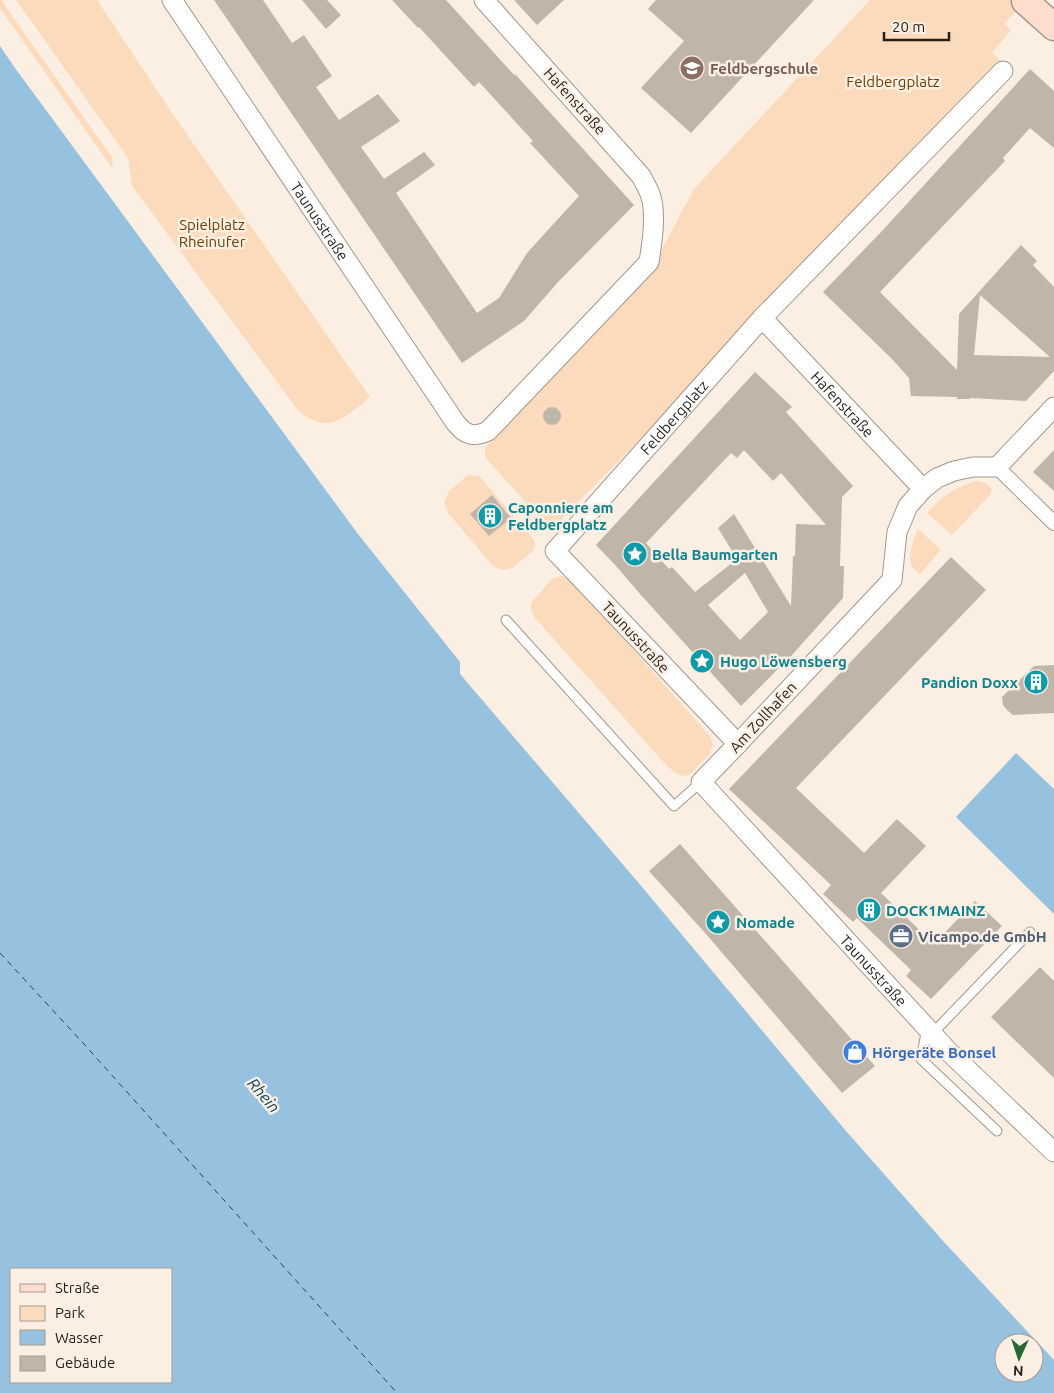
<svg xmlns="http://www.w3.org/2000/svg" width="1054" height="1393" viewBox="0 0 1054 1393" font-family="Ubuntu,sans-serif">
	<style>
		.green { fill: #fbdbbc }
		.water { fill: #97c2df; fill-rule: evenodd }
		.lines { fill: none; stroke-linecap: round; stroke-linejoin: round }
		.ferry { stroke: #124664; stroke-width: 1; stroke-dasharray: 6 5; stroke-linecap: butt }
		.building { fill: #bfb6a9; fill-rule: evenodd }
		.service-casing { stroke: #a3988d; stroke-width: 11 }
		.pedestrian-casing { stroke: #a3988d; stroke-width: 16 }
		.minor-casing { stroke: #a3988d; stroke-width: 21 }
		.secondary-casing { stroke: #a3988d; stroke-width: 29 }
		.service { stroke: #fff; stroke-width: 9 }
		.pedestrian { stroke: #fff; stroke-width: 14 }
		.minor { stroke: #fff; stroke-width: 19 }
		.secondary { stroke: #feddce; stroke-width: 26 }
		.labels { text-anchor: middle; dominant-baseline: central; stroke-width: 5; stroke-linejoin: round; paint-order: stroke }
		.education-label { font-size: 15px; font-weight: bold; fill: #785e54; stroke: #fbeee2; text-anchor: start }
		.park-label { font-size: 15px; fill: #6e4102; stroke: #fbeee2 }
		.street-label { font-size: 15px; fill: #241f1b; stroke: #fbeee2 }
		.culture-label { font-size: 15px; font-weight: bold; fill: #0d838f; stroke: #fbeee2; text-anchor: start }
		.service-label { font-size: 15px; font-weight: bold; fill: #4e5e75; stroke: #fbeee2; text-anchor: start }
		.shop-label { font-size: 15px; font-weight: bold; fill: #366cbe; stroke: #fbeee2; text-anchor: start }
		.water-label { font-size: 16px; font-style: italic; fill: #124664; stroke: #fbeee2 }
	</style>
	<rect width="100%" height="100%" fill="#fbeee2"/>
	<g class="green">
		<path d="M0,0H1L113,159L112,168L0,8Z"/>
		<path d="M16,0H97L172,113L370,397C344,418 327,437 297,409L132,186L128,158Z"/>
		<path d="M870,0H1027L1004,24L1011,30L992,53L1007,66L551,530L485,457V448L661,251L694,189Z"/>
		<path d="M468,475L479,476L534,540L535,546L533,551L512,568L503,570L493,566L448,513L444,502L449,491Z"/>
		<path d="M976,481C983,482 988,483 992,490L990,495L952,535L927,513C941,497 955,487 976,481Z"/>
		<path d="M918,529L941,550L920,574C917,571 912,569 911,565C908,556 914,538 918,529Z"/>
		<path d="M561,576L569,578L710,736L713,745L709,755L688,776L679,775L668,767L535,618L531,610V603L552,579Z"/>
	</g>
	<g class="water">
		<path d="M0,46L15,68L358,534L460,662V674L637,881L846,1131L944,1242L1054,1360V1393H0ZM11,1269H171V1382H11ZM1004,1343H1034V1373H1004Z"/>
		<path d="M1016,753L1054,789V914L956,817Z"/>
	</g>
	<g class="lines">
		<path class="ferry" d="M0,953L83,1043L397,1393"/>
	</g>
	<g class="building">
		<path d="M214,0H263L292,43L304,35L332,76L316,87L339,120L378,94L400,121L361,147L384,179L424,152L435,165L396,193L477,313L499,298L527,253L579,196L530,143L533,141L479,82L474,87L419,27L418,28L392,0H446L514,75L515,74L634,205L559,281L524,321L462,363Z"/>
		<path d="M302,0H327L341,15L326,29Z"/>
		<path d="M514,0H564L537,25Z"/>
		<path d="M656,0H814L691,133L641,88L684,41L648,9Z"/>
		<path d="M1030,69L1054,91V148L1030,128L1003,158L1005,161L880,292L957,370L959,314L1021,245L1037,261L1033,265L1054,287V371L1026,401L970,398V399H957V397L911,396L909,378L893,360L823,292L883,230ZM980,295L1050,357L974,355Z"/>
		<path d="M755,372L792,407L786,412L853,486L842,497L840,566H844L843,598L792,655L741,706L641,595L616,566L596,545ZM744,450L773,481L781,473L826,525L796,524L795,556H793L791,606L734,514L718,528L737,559L695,592L672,567L669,569L646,543L731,453L737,458ZM745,573L768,612L740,640L708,605Z"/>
		<circle cx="552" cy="416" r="9"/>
		<path d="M1054,450V491L1033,472Z"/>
		<path d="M492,495L511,518L489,536L470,514Z"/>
		<path d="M951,557L986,590L796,788L864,853L897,819L926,846L881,893L934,944L975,901L1002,926L931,999L906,976L911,970L857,918L853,922L823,894L831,885L729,789Z"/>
		<path d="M1054,665V713L1013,715L1007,710L1003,705L1002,697L1034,666Z"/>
		<path d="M680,844L875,1066L842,1093L706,934L649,871Z"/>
		<path d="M1040,967L1054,981V1078L991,1017Z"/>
	</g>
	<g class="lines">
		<defs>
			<g id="service">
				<path d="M506,620L674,806L701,782"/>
				<path d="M927,1028L921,1059L997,1131"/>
				<path d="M932,1034L1030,932"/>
			</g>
			<path id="pedestrian" d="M997,467L1054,523"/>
			<g id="minor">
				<path id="s1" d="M172,0L455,422C465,435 473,438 488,431L649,262C652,243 657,212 650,194C648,188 644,182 641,176L484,0"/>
				<path id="s2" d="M762,318L923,489"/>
				<path id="s3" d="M1054,407L997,467H973L954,471L937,478L923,489L908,506L897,532L892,580L731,751L701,782L948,1051L1054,1152"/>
				<path id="s4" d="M738,744L555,551L762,318L1003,71"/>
			</g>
			<path id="secondary" d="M1025,1L1054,27"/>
		</defs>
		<use href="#service" class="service-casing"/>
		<use href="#pedestrian" class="pedestrian-casing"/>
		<use href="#minor" class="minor-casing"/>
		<use href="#secondary" class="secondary-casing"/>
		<use href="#service" class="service"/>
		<use href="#pedestrian" class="pedestrian"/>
		<use href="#minor" class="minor"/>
		<use href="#secondary" class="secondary"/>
	</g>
	<defs>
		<symbol id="school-disc" viewBox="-11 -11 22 22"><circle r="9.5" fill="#8d6e63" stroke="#fbeee2"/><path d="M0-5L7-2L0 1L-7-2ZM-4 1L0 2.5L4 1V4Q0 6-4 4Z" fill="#fff"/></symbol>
		<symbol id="building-disc" viewBox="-11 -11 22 22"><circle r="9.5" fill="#0f9aa8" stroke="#fbeee2"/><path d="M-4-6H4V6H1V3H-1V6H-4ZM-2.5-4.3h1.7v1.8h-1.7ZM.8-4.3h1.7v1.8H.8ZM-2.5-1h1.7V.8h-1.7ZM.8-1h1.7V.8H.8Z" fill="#fff"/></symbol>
		<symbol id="sight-disc" viewBox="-11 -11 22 22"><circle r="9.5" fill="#0f9aa8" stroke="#fbeee2"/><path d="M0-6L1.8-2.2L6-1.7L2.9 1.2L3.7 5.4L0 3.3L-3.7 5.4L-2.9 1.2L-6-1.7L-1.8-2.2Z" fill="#fff"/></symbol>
		<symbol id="office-disc" viewBox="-11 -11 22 22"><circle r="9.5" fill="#5c6f8a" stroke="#fbeee2"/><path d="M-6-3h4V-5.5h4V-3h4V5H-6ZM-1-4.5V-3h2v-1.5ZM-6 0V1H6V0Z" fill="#fff"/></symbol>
		<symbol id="shop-disc" viewBox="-11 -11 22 22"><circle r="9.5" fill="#3f7fe0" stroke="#fbeee2"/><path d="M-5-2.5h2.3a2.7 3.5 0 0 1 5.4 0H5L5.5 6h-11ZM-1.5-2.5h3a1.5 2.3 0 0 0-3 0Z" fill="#fff"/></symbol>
	</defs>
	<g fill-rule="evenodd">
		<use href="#school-disc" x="678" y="54" width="28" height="28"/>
		<use href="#building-disc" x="476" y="502" width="28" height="28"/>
		<use href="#sight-disc" x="621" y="540" width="28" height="28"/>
		<use href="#sight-disc" x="688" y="647" width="28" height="28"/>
		<use href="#building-disc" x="1022" y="668" width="28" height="28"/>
		<use href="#building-disc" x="855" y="896" width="28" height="28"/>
		<use href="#sight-disc" x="704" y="908" width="28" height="28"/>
		<use href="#office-disc" x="887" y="922" width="28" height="28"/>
		<use href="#shop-disc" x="841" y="1038" width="28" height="28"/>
	</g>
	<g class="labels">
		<g class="education-label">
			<text x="710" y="68">Feldbergschule</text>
		</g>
		<g class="park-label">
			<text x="893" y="81">Feldbergplatz</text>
			<text x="212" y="224">Spielplatz<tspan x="212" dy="17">Rheinufer</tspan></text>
		</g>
		<g class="street-label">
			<text transform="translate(575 101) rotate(48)">Hafenstraße</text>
			<text stroke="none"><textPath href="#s1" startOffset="266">Taunusstraße</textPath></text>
			<text stroke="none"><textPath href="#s2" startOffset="118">Hafenstraße</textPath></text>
			<text stroke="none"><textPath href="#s4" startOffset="445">Feldbergplatz</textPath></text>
			<text transform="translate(636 637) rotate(47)">Taunusstraße</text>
			<text transform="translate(763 717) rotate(-47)">Am Zollhafen</text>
			<text stroke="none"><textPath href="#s3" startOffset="795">Taunusstraße</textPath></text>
		</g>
		<g class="culture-label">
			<text x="508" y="507">Caponniere am<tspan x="508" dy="17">Feldbergplatz</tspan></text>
			<text x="652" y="554">Bella Baumgarten</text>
			<text x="720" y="661">Hugo Löwensberg</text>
			<text x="1018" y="682" text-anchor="end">Pandion Doxx</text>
			<text x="886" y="910">DOCK1MAINZ</text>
			<text x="736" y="922">Nomade</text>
		</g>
		<g class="service-label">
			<text x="918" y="936">Vicampo.de GmbH</text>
		</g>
		<g class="shop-label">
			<text x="872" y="1052">Hörgeräte Bonsel</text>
		</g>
		<g class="water-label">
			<text transform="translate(264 1095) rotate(49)">Rhein</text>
		</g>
	</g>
	<rect x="10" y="1268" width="162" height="115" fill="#fbeee2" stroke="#a59b92"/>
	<rect x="20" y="1284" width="25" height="8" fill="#feddce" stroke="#a59b92"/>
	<text x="55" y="1293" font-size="15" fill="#241f1b">Straße</text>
	<rect x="20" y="1306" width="25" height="15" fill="#fbdbbc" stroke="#a59b92"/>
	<text x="55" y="1318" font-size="15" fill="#241f1b">Park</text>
	<rect x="20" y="1330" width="25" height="15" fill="#97c2df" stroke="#a59b92"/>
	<text x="55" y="1343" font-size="15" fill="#241f1b">Wasser</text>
	<rect x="20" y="1356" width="25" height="15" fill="#bfb6a9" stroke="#a59b92"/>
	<text x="55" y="1368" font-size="15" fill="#241f1b">Gebäude</text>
	<g transform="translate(1019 1358) rotate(183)"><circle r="24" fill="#fbeee2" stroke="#a59b92"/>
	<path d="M0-4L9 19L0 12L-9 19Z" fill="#256934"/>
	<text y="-8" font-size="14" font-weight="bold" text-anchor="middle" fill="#241f1b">N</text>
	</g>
	<path d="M884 32v8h65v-8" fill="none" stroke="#241f1b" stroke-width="2.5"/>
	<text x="892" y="32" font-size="15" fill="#241f1b" stroke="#fbeee2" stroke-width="4" paint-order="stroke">20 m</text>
</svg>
